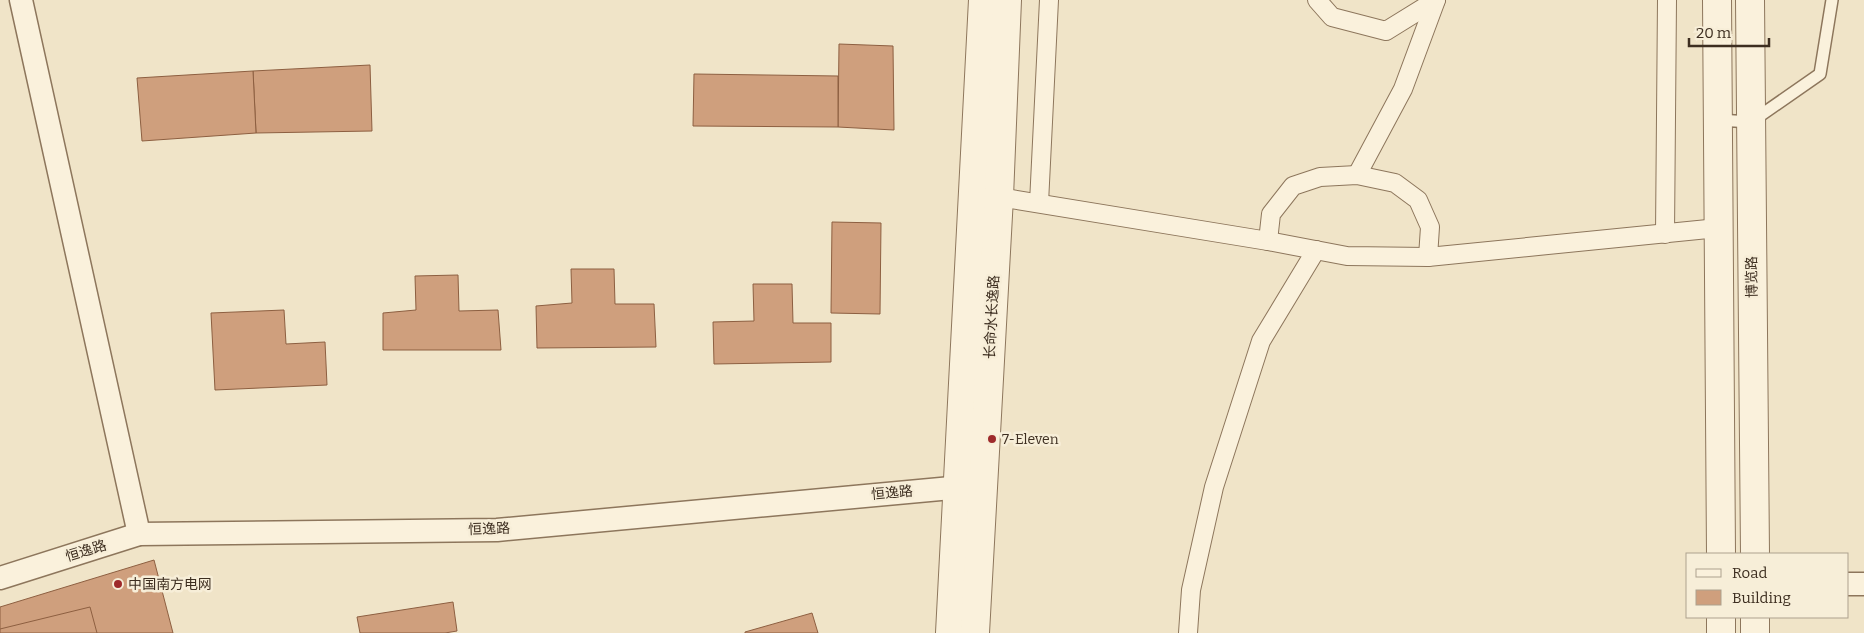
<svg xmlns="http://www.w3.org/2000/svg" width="1864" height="633" viewBox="0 0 1864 633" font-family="Bitter,'Noto Sans SC',serif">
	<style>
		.building { fill: #cf9f7d; stroke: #8d5f41 }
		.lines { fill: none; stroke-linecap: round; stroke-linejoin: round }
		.service-casing { stroke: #8d765c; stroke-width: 14 }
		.pedestrian-casing { stroke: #8d765c; stroke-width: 20 }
		.minor-casing { stroke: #8d765c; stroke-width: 25 }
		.tertiary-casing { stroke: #8d765c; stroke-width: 30 }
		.service { stroke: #faf1dc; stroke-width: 11 }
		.pedestrian { stroke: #faf1dc; stroke-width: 18 }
		.minor { stroke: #faf1dc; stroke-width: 22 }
		.tertiary { stroke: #faf1dc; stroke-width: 28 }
		.poi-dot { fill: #9e2a2b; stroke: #f7eed8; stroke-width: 2 }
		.labels { text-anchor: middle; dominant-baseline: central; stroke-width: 5; stroke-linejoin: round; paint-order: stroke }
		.street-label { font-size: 14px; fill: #3d2e20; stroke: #f7eed8 }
		.poi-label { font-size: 14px; fill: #3d2e20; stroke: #f7eed8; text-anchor: start }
	</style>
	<rect width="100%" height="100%" fill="#f0e4c8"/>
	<g class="building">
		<path d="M839,44L893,46L894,130L838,127Z"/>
		<path d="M370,65L372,131L256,133L253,71Z"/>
		<path d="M253,71L256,133L142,141L137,78Z"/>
		<path d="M694,74L838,76V127L693,126Z"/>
		<path d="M832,222L881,223L880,314L831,313Z"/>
		<path d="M571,269H614L615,304H654L656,347L537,348L536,306L572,303Z"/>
		<path d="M458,275L459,311L498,310L501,350H383V313L416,310L415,276Z"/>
		<path d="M753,284H792L793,323H831V362L714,364L713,322L754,321Z"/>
		<path d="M284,310L286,344L325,342L327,385L215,390L211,313Z"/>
		<path d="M154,560L173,633H0V607Z"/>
		<path d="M453,602L457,631L445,633H360L357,617Z"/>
		<path d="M90,607L97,633H0V629Z"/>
		<path d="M812,613L818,633H745V632Z"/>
	</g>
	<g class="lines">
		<defs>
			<path id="service" d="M1718,120L1751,122L1820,74L1832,0"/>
			<g id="pedestrian">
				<path d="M1317,0L1332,17L1386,31L1436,0"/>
				<path d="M1357,175L1403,89L1436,0"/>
				<path d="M999,197L1268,241L1347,256L1428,257L1718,228"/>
				<path d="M1039,203L1049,0"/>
				<path d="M1665,234L1667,0"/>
				<path d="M1268,241L1271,214L1293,186L1320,177L1357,175L1395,183L1418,200L1430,227L1428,257"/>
				<path d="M1188,633L1191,590L1214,487L1261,341L1316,250"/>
			</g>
			<g id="minor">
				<path d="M21,0L139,534"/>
				<path d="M0,578L139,534L497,530L973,486"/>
				<path d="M1848,584H1864"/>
			</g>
			<g id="tertiary">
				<path d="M1717,0L1721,554"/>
				<path d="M1750,0L1755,554"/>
				<path d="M1721,617V633"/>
				<path d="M1755,617V633"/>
				<path d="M950,633L983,0"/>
				<path d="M975,633L999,197L1007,0"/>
			</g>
		</defs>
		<use href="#service" class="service-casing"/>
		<use href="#pedestrian" class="pedestrian-casing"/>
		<use href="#minor" class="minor-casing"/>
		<use href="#tertiary" class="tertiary-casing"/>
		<use href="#service" class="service"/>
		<use href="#pedestrian" class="pedestrian"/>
		<use href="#minor" class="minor"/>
		<use href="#tertiary" class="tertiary"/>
	</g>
	<g class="poi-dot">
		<circle cx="992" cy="439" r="5"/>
		<circle cx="118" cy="584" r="5"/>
	</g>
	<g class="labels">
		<g class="street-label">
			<text transform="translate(1752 277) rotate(-91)">博览路</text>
			<text transform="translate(992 317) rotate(-87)">长命水长逸路</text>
			<text transform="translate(892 493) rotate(-5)">恒逸路</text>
			<text transform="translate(489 529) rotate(-2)">恒逸路</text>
			<text transform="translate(86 551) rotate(-17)">恒逸路</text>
		</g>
		<g class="poi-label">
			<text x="1002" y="439">7-Eleven</text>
			<text x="128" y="584">中国南方电网</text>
		</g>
	</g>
	<rect x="1686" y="553" width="162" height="65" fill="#f7eed8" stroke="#ada18e"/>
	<rect x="1696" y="569" width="25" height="8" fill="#faf1dc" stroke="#ada18e"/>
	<text x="1732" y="578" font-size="15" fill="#3d2e20">Road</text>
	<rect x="1696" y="590" width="25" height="15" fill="#cf9f7d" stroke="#ada18e"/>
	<text x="1732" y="603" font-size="15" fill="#3d2e20">Building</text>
	<path d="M1689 38v8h80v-8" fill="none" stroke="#3d2e20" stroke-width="2.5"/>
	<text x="1696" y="38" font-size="15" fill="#3d2e20" stroke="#f7eed8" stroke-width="4" paint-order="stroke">20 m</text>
</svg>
